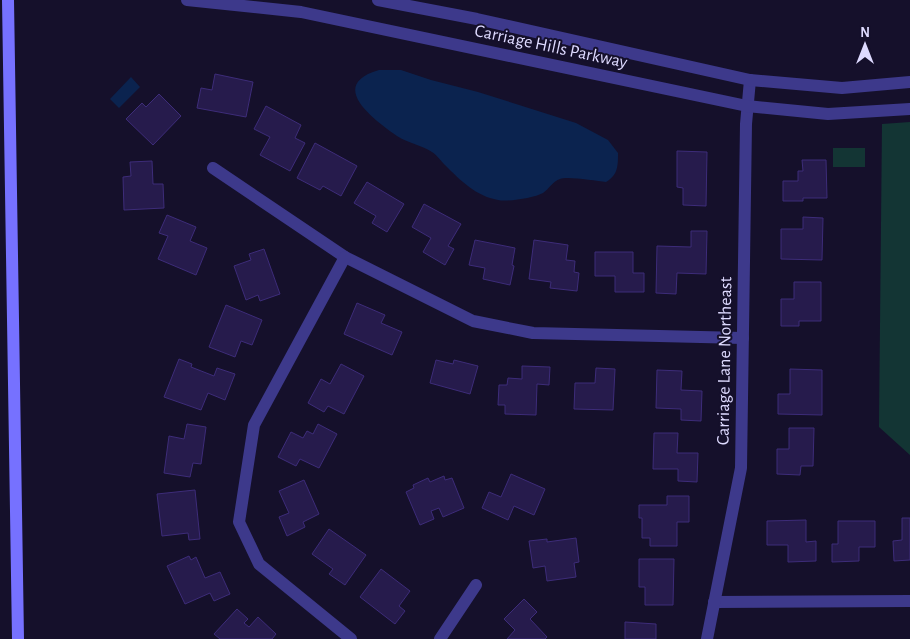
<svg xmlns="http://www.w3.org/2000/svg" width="910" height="639" viewBox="0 0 910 639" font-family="'Alegreya Sans',sans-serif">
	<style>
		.green { fill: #133534 }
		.water { fill: #0b234f }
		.building { fill: #261b4c; stroke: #3d2c79 }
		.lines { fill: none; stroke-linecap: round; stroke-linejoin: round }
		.minor { stroke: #3d398b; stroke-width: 12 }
		.tertiary { stroke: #3d398b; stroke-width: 12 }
		.secondary { stroke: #7671ff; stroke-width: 12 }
		.labels { text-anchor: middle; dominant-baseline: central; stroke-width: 4; stroke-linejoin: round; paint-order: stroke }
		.street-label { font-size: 18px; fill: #dedaff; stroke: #15102b }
	</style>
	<rect width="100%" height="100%" fill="#15102b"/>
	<g class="green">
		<path d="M910,122V455L879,427L882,124Z"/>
		<rect x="833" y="148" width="32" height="19"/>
	</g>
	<g class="water">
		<path d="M379,70H401L431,80L478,92L576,123L608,140L618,153C618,166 618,175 606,182C596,181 567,176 560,179C553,181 549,189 543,193C534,198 508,202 498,200C476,196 461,181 445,165C441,161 437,155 432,152C421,145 408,143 397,136C373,119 327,85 379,70Z"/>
		<path d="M131,77L140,87L119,108L110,99Z"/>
	</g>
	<g class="building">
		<path d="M215,74L253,82L246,117L197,108L201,88L212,90Z"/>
		<path d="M159,94L181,116L153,145L126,119L142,103L146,107Z"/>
		<path d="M266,106L301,125L295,138L305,143L290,171L260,155L270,137L254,129Z"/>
		<path d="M315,143L357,166L341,196L323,186L320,190L297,178Z"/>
		<path d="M677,151L707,152L706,206L683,205V188L677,187Z"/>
		<path d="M802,160H826L827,198H803V201H783V181H798V171H803Z"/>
		<path d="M152,161L153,184H163L164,208L124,210L123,177L131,176L130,162Z"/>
		<path d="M367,182L404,204L387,232L372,223L376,216L354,203Z"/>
		<path d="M424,204L461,224L448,246L454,249L445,265L423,252L431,238L412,227Z"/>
		<path d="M167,215L196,227L190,241L207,248L196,275L158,259L168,236L159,233Z"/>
		<path d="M803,217L823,218L822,260L781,259V229H803Z"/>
		<path d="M691,231H707L706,274L677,273L676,294L656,293L657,246L691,247Z"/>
		<path d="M475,240L515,248L512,265L514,266L510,285L483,279L485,268L469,265Z"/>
		<path d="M534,240L568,245L566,260L575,261L574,272L579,273L577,291L550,288L551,282L529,279Z"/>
		<path d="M264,249L280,294L260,301L258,295L246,300L234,266L251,260L249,254Z"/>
		<path d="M595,252H633V273H644V292H615V276H595Z"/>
		<path d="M794,282H821V321H799V326H781V299H794Z"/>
		<path d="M357,303L385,315L381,323L402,332L392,355L344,334Z"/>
		<path d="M226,305L262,320L252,345L241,341L235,357L209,347Z"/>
		<path d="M179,359L192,364L191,367L214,376L217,368L235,374L225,400L208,393L201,410L164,397Z"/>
		<path d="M436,360L453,364L454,360L478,366L470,394L430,383Z"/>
		<path d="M341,364L364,376L344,414L328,406L324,412L308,403L321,379L330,384Z"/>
		<path d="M522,366L550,367L549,385L537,384L536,415L505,414V405H498L499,385H507L508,378L522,379Z"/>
		<path d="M596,368L615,369L613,410L574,409L575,383H595Z"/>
		<path d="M790,369L822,370V415L778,414V394H790Z"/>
		<path d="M657,370L682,371L681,390L702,391L701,421L681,420V409L656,408Z"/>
		<path d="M187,424L206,427L201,464L193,463L190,477L164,473L169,436L184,439Z"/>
		<path d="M318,424L337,434L319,468L300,459L296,466L278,457L291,432L303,438L307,431L313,434Z"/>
		<path d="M789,428H814L813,466H801L800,475L777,474V449H789Z"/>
		<path d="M654,433H678L677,453H698L697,482L678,481V469H653Z"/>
		<path d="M511,474L545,489L534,515L514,506L508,520L482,508L489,492L501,497Z"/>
		<path d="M444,476L445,480L452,478L464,508L443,517L439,508L431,511L434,519L420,525L406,492L414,488L413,485L428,478L430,482Z"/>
		<path d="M304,480L319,514L303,522L305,527L287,536L279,517L289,513L279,491Z"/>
		<path d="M195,490L200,539L189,540L188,533L162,536L157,494Z"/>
		<path d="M667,496H689V522H677V546H650V538H642V518H639V505H667Z"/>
		<path d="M902,518H910V560L894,561L893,541L902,540Z"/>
		<path d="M806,520V542L816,541V561L788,562V545H767V521Z"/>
		<path d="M838,521H875V547H859V561L832,562V544H838Z"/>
		<path d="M329,529L366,555L345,585L329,574L333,569L312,554Z"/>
		<path d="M576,538L579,562L574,563L576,577L547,581L545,566L533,568L529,541L547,539V542Z"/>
		<path d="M189,556L191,560L196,557L205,578L220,572L230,594L214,601L210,593L185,604L167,566Z"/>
		<path d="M639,559H674L673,605H645V587H639Z"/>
		<path d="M381,569L410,591L399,606L405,611L395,624L360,597Z"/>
		<path d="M524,599L537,612L530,619L547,637L545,639H507L515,630L504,619Z"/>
		<path d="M237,609L248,619L244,623L249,627L258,617L276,634L272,639H220L214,634Z"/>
		<path d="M625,622L656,624V639H625Z"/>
	</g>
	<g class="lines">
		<g class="minor">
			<path d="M213,168L345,257L473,321L533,333L743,338"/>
			<path d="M345,257L254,425L239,522L259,564L351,639"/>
			<path d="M714,602L910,601"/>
			<path d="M440,639L476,585"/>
			<path d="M707,639L741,468L746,124L750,80"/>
		</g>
		<g class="tertiary">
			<path d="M187,0L301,12L747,106L828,114L910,109"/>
			<path d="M378,0L477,19L750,80L842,88L910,82"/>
		</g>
		<path class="secondary" d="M8,0L18,639"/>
	</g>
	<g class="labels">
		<g class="street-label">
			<text transform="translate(551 47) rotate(12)">Carriage Hills Parkway</text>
			<text transform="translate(725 361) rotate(-89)">Carriage Lane Northeast</text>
		</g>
	</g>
	<g transform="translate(865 45)" stroke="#15102b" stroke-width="4" paint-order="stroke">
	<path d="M0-4L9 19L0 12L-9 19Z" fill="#dedaff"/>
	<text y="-8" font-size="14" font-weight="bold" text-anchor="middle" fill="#dedaff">N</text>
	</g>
</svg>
